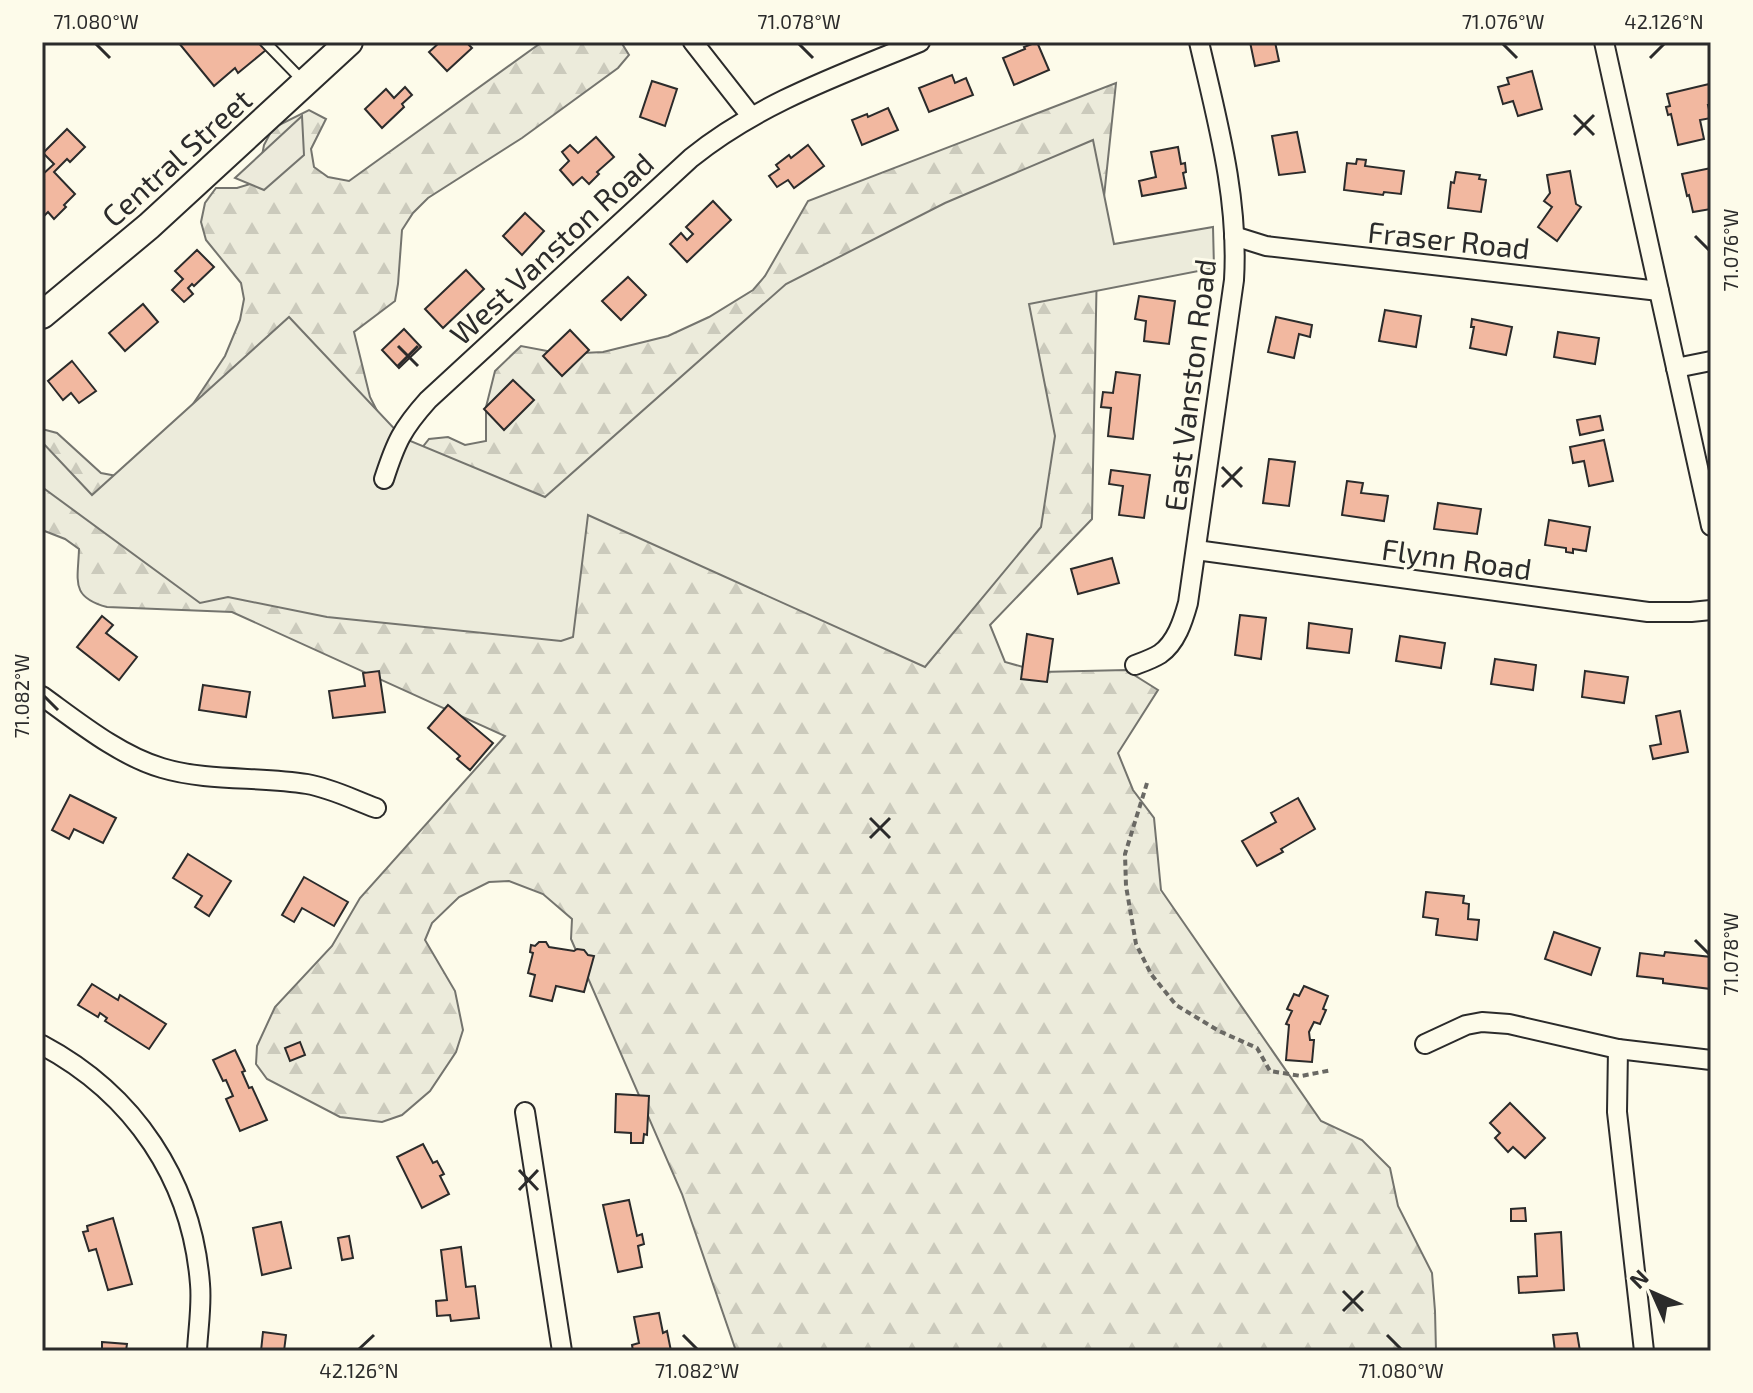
<svg xmlns="http://www.w3.org/2000/svg" width="1753" height="1393" viewBox="0 0 1753 1393" font-family="'Exo 2',sans-serif">
	<style>
		.forest { fill: url(#forest-firs); stroke: #74746e; stroke-width: 2 }
		.green { fill: #ecebdb; stroke: #74746e; stroke-width: 2 }
		.parking { fill: #eceadb; stroke: #74746e; stroke-width: 2 }
		.building { fill: #f2b8a0; stroke: #2b2b2b; stroke-width: 2 }
		.lines { fill: none; stroke-linecap: round; stroke-linejoin: round }
		.service-casing { stroke: #2b2b2b; stroke-width: 13 }
		.minor-casing { stroke: #2b2b2b; stroke-width: 22 }
		.secondary-casing { stroke: #2b2b2b; stroke-width: 30 }
		.path { stroke: #6a6964; stroke-width: 4; stroke-dasharray: 6 4; stroke-linecap: butt }
		.service { stroke: #fdfbea; stroke-width: 9 }
		.minor { stroke: #fdfbea; stroke-width: 18 }
		.secondary { stroke: #fdfbea; stroke-width: 26 }
		.ticks { fill: none; stroke: #2b2b2b; stroke-width: 3 }
		.labels { text-anchor: middle; dominant-baseline: central; stroke-width: 6; stroke-linejoin: round; paint-order: stroke }
		.street-label { font-size: 30px; fill: #2b2b2b; stroke: #fdfbea }
		.neatline { fill: none; stroke: #2b2b2b; stroke-width: 3 }
		.ticks-label { font-size: 20px; text-anchor: middle; fill: #2b2b2b }
	</style>
	<defs>
		<pattern id="forest-firs" width="22" height="20" patternUnits="userSpaceOnUse" patternTransform="scale(2)"><rect width="22" height="20" fill="#ecebdb"/><path d="M5 1l3.5 6h-7zM16 11l3.5 6h-7z" fill="#cbcabc"/></pattern>
	</defs>
	<rect width="100%" height="100%" fill="#fdfbea"/>
	<path class="forest" d="M542,42H621L629,55L618,68L522,138L428,198L413,213L402,230L398,284L395,301L354,332L370,397L406,468L429,439L448,437L465,445L486,441V407L495,371L521,346L563,354L603,352L668,336L709,317L753,290L765,276L808,201L1116,83L1097,263L1092,519L990,625L1005,662L1041,672L1126,670L1158,690L1118,753L1133,790L1154,818L1161,890L1321,1121L1362,1140L1390,1168L1398,1206L1432,1273L1435,1311L1436,1351H736L682,1194L571,939L572,919L543,894L509,881L489,882L459,897L432,923L425,940L455,991L463,1030L456,1052L430,1091L402,1115L382,1122L340,1117L267,1079L256,1064L257,1046L275,1007L332,946L360,898L505,736L232,612L107,607C70,597 78,581 79,549L65,539L42,530V429L57,433L101,473L122,477L169,440L225,356L240,320L244,299L241,283L206,240L201,222L205,203L216,188H237L257,182L264,145L273,128L309,110L326,119L311,149L314,167L328,177L349,181Z"/>
	<path class="green" d="M1093,140L1114,244L1213,227L1214,268L1029,304L1055,436L1041,527L925,667L588,515L573,637L561,641L327,617L228,597L200,603L42,487V442L92,495L289,317L403,438L545,497L786,284L945,203Z"/>
	<path class="parking" d="M302,116L304,155L264,190L235,178Z"/>
	<g class="building">
		<path d="M178,42H259L266,50L238,73L235,68L214,86Z"/>
		<path d="M440,42H471L469,45L472,48L447,71L429,52Z"/>
		<path d="M1037,42L1049,70L1014,85L1003,58L1025,49L1024,47Z"/>
		<path d="M1250,42H1275L1279,61L1255,66Z"/>
		<path d="M1532,71L1542,109L1518,116L1513,101L1503,104L1498,87L1509,84L1507,78Z"/>
		<path d="M952,75L955,83L966,78L973,95L929,112L919,88Z"/>
		<path d="M652,81L677,89L665,126L640,117Z"/>
		<path d="M1709,84L1711,105H1708L1711,118L1700,120L1704,139L1678,145L1671,114L1668,115L1666,107L1670,106L1667,94Z"/>
		<path d="M405,87L412,95L402,104L404,107L382,128L365,109L386,89L394,98Z"/>
		<path d="M888,108L898,130L862,145L852,120L867,114L868,117Z"/>
		<path d="M67,129L85,147L70,162L67,159L54,172L75,194L64,205L66,207L54,219L48,212L42,218V181L44,179L42,175L54,164L43,153Z"/>
		<path d="M1297,132L1305,172L1279,175L1272,136Z"/>
		<path d="M596,137L614,157L597,172L599,174L589,184L582,177L573,185L560,170L569,161L562,152L570,145L578,153Z"/>
		<path d="M808,145L824,166L794,188L788,180L777,187L769,176L779,169L776,165L789,155L791,158Z"/>
		<path d="M1178,147L1181,164L1185,163L1186,172L1183,173L1186,188L1142,196L1139,181L1156,177L1151,152Z"/>
		<path d="M1357,159L1366,160L1365,166L1404,171L1401,194L1384,192L1383,195L1344,190L1347,163L1356,164Z"/>
		<path d="M1711,168V209L1693,212L1689,195L1687,196L1682,174Z"/>
		<path d="M1570,171L1576,204L1581,207L1557,241L1538,227L1552,207L1544,201L1550,193L1547,175Z"/>
		<path d="M1456,172L1480,175L1479,179L1486,180L1481,212L1448,208L1451,182L1454,183Z"/>
		<path d="M713,201L731,220L687,262L670,244L681,233L687,240L693,234L686,227Z"/>
		<path d="M525,213L544,231L522,255L503,236Z"/>
		<path d="M197,250L214,267L194,286L192,284L188,288L193,294L184,302L172,290L183,279L175,271Z"/>
		<path d="M466,270L484,289L443,328L425,309Z"/>
		<path d="M628,277L646,295L621,320L602,301Z"/>
		<path d="M1139,296L1175,301L1169,344L1144,341L1146,321L1135,319Z"/>
		<path d="M143,304L158,322L125,351L109,333Z"/>
		<path d="M1385,310L1421,316L1416,347L1379,341Z"/>
		<path d="M1276,317L1312,325L1310,337L1299,334L1294,358L1268,352Z"/>
		<path d="M1472,319L1512,327L1506,355L1470,348L1474,327H1471Z"/>
		<path d="M404,329L421,347L399,368L382,350Z"/>
		<path d="M570,330L589,350L562,376L543,356Z"/>
		<path d="M1558,332L1599,338L1595,364L1554,357Z"/>
		<path d="M72,361L96,391L79,403L71,393L63,400L48,381Z"/>
		<path d="M1116,372L1140,375L1133,439L1108,436L1111,408L1101,407L1103,392L1113,393Z"/>
		<path d="M513,380L534,400L504,430L484,409Z"/>
		<path d="M1600,416L1603,430L1580,435L1577,420Z"/>
		<path d="M1604,440L1613,481L1589,486L1584,461L1573,463L1570,447Z"/>
		<path d="M1269,459L1295,462L1289,506L1263,503Z"/>
		<path d="M1111,470L1150,475L1144,518L1119,515L1123,486L1109,484Z"/>
		<path d="M1347,481L1363,483L1361,493L1388,496L1384,521L1342,515Z"/>
		<path d="M1438,503L1481,509L1477,534L1434,529Z"/>
		<path d="M1549,520L1590,527L1586,551L1573,549V553L1566,552V548L1545,545Z"/>
		<path d="M1112,558L1119,583L1078,594L1071,569Z"/>
		<path d="M1240,615L1266,618L1261,659L1235,655Z"/>
		<path d="M102,616L113,625L106,633L137,657L119,680L77,647Z"/>
		<path d="M1309,623L1352,629L1349,653L1307,648Z"/>
		<path d="M1027,634L1053,639L1047,682L1021,679Z"/>
		<path d="M1400,636L1445,643L1441,668L1396,661Z"/>
		<path d="M1495,659L1536,665L1533,690L1491,684Z"/>
		<path d="M379,671L385,712L333,718L329,691L365,686L363,673Z"/>
		<path d="M1585,671L1628,677L1624,703L1582,697Z"/>
		<path d="M203,685L250,692L246,717L199,710Z"/>
		<path d="M448,705L493,743L470,770L457,759L460,756L428,728Z"/>
		<path d="M1680,711L1688,752L1653,759L1650,746L1661,744L1656,716Z"/>
		<path d="M70,795L116,818L103,843L74,829L69,839L52,830Z"/>
		<path d="M1298,798L1315,829L1281,849L1283,852L1257,866L1242,841L1276,822L1271,813Z"/>
		<path d="M188,854L231,881L209,916L195,907L202,896L173,878Z"/>
		<path d="M304,877L348,902L334,926L302,908L294,922L282,915Z"/>
		<path d="M1426,892L1464,896L1463,903L1469,904L1468,919L1479,920L1477,940L1436,935L1438,919L1423,917Z"/>
		<path d="M1554,932L1600,948L1591,975L1545,959Z"/>
		<path d="M539,942H546L549,947L574,951L577,949L584,950L588,955L594,956L584,992L556,986L552,1001L530,996L535,975L528,973L533,953L530,952L531,945L535,946Z"/>
		<path d="M1665,952L1711,957V989L1663,983V979L1637,976L1640,953L1664,956Z"/>
		<path d="M92,984L118,1000L120,995L166,1024L149,1049L105,1021L107,1018L100,1013L98,1017L78,1005Z"/>
		<path d="M1304,986L1328,996L1323,1009L1326,1010L1320,1024L1314,1022L1309,1032L1310,1040H1314L1312,1062L1286,1060L1289,1025L1286,1024L1292,1011L1287,1009L1294,994L1299,996Z"/>
		<path d="M300,1042L305,1055L290,1061L285,1048Z"/>
		<path d="M235,1050L245,1071L242,1072L249,1088L252,1087L267,1120L240,1131L226,1099L233,1096L226,1080L223,1081L213,1060Z"/>
		<path d="M616,1094L649,1096L647,1135L644,1134L643,1143H631V1133L615,1132Z"/>
		<path d="M1510,1103L1545,1138L1525,1158L1513,1147L1508,1152L1495,1138L1500,1133L1490,1123Z"/>
		<path d="M423,1144L433,1163L437,1161L444,1174L440,1176L449,1194L422,1208L397,1157Z"/>
		<path d="M629,1200L637,1236L642,1234L644,1244L638,1246L642,1267L618,1272L603,1205Z"/>
		<path d="M1525,1208L1526,1221H1511V1209Z"/>
		<path d="M113,1218L132,1284L108,1290L96,1249L89,1251L83,1232L88,1231L87,1226Z"/>
		<path d="M281,1222L291,1268L262,1275L253,1228Z"/>
		<path d="M1561,1232L1564,1290L1519,1293L1518,1277L1537,1276L1535,1234Z"/>
		<path d="M349,1236L353,1258L342,1260L338,1238Z"/>
		<path d="M461,1247L466,1287L475,1286L479,1318L451,1321L450,1315L437,1316L436,1301L447,1300L441,1250Z"/>
		<path d="M659,1313L663,1333L667,1331L671,1351H633L632,1345L639,1343L634,1317Z"/>
		<path d="M263,1332L286,1335L284,1351H261Z"/>
		<path d="M1577,1333L1580,1351H1555L1553,1335Z"/>
		<path d="M102,1342L127,1344L126,1351H102Z"/>
	</g>
	<g class="lines">
		<defs>
			<path id="service" d="M265,42L302,80"/>
			<g id="minor">
				<path d="M693,42L751,116"/>
				<path d="M1604,42L1711,526"/>
				<path d="M1234,236L1266,246L1659,291"/>
				<path d="M1676,368L1711,361"/>
				<path d="M384,479C396,442 402,429 428,400L691,158C759,103 840,75 920,42"/>
				<path d="M1196,550L1648,612H1691L1711,610"/>
				<path d="M1135,665C1143,662 1152,659 1160,654C1176,643 1183,621 1188,603L1234,280C1239,198 1217,120 1199,42"/>
				<path d="M42,696C78,722 120,756 162,768C209,782 259,776 307,784C331,788 354,800 376,808"/>
				<path d="M1425,1044L1466,1025L1482,1022L1509,1024L1618,1049L1711,1060"/>
				<path d="M42,1045C134,1094 192,1180 200,1284C202,1306 198,1329 197,1351"/>
				<path d="M1618,1049L1617,1112L1644,1351"/>
				<path d="M525,1112L562,1351"/>
			</g>
			<path id="secondary" d="M42,315L149,226L349,42"/>
		</defs>
		<use href="#service" class="service-casing"/>
		<use href="#minor" class="minor-casing"/>
		<use href="#secondary" class="secondary-casing"/>
		<path class="path" d="M1147,783L1125,854L1126,886L1136,944L1151,974L1176,1005L1219,1031L1257,1048L1270,1071L1301,1076L1332,1070"/>
		<use href="#service" class="service"/>
		<use href="#minor" class="minor"/>
		<use href="#secondary" class="secondary"/>
	</g>
	<path class="ticks" d="M96,44L110,58M799,44L813,58M1503,44L1517,58M1650,58L1664,44M1574,115L1594,135M1574,135L1594,115M1695,236L1709,250M398,346L418,366M398,366L418,346M1222,467L1242,487M1222,487L1242,467M44,696L58,710M870,818L890,838M870,838L890,818M1695,940L1709,954M519,1170L538,1190M519,1190L538,1170M1343,1291L1363,1311M1343,1311L1363,1291M683,1335L697,1349M1387,1335L1401,1349M359,1349L374,1335"/>
	<g class="labels">
		<g class="street-label">
			<text transform="translate(176 157) rotate(-42)">Central Street</text>
			<text transform="translate(1449 239) rotate(6)">Fraser Road</text>
			<text transform="translate(551 248) rotate(-43)">West Vanston Road</text>
			<text transform="translate(1189 385) rotate(-83)">East Vanston Road</text>
			<text transform="translate(1457 558) rotate(8)">Flynn Road</text>
		</g>
	</g>
	<rect width="1753" height="1393" fill="none" stroke="#fdfbea" stroke-width="88"/>
	<g transform="translate(1653 1293) rotate(315)" stroke="#fdfbea" stroke-width="6" paint-order="stroke">
	<path d="M0-6L14 30L0 20L-14 30Z" fill="#2b2b2b"/>
	<text y="-12" font-size="22" font-weight="bold" text-anchor="middle" fill="#2b2b2b">N</text>
	</g>
	<rect x="44" y="44" width="1665" height="1305" class="neatline"/>
	<g class="ticks-label">
		<text x="96" y="29">71.080°W</text>
		<text x="799" y="29">71.078°W</text>
		<text x="1503" y="29">71.076°W</text>
		<text x="1664" y="29">42.126°N</text>
		<text transform="translate(1731 250) rotate(-90)" y="7">71.076°W</text>
		<text transform="translate(22 696) rotate(-90)" y="7">71.082°W</text>
		<text transform="translate(1731 954) rotate(-90)" y="7">71.078°W</text>
		<text x="359" y="1378">42.126°N</text>
		<text x="697" y="1378">71.082°W</text>
		<text x="1401" y="1378">71.080°W</text>
	</g>
</svg>
